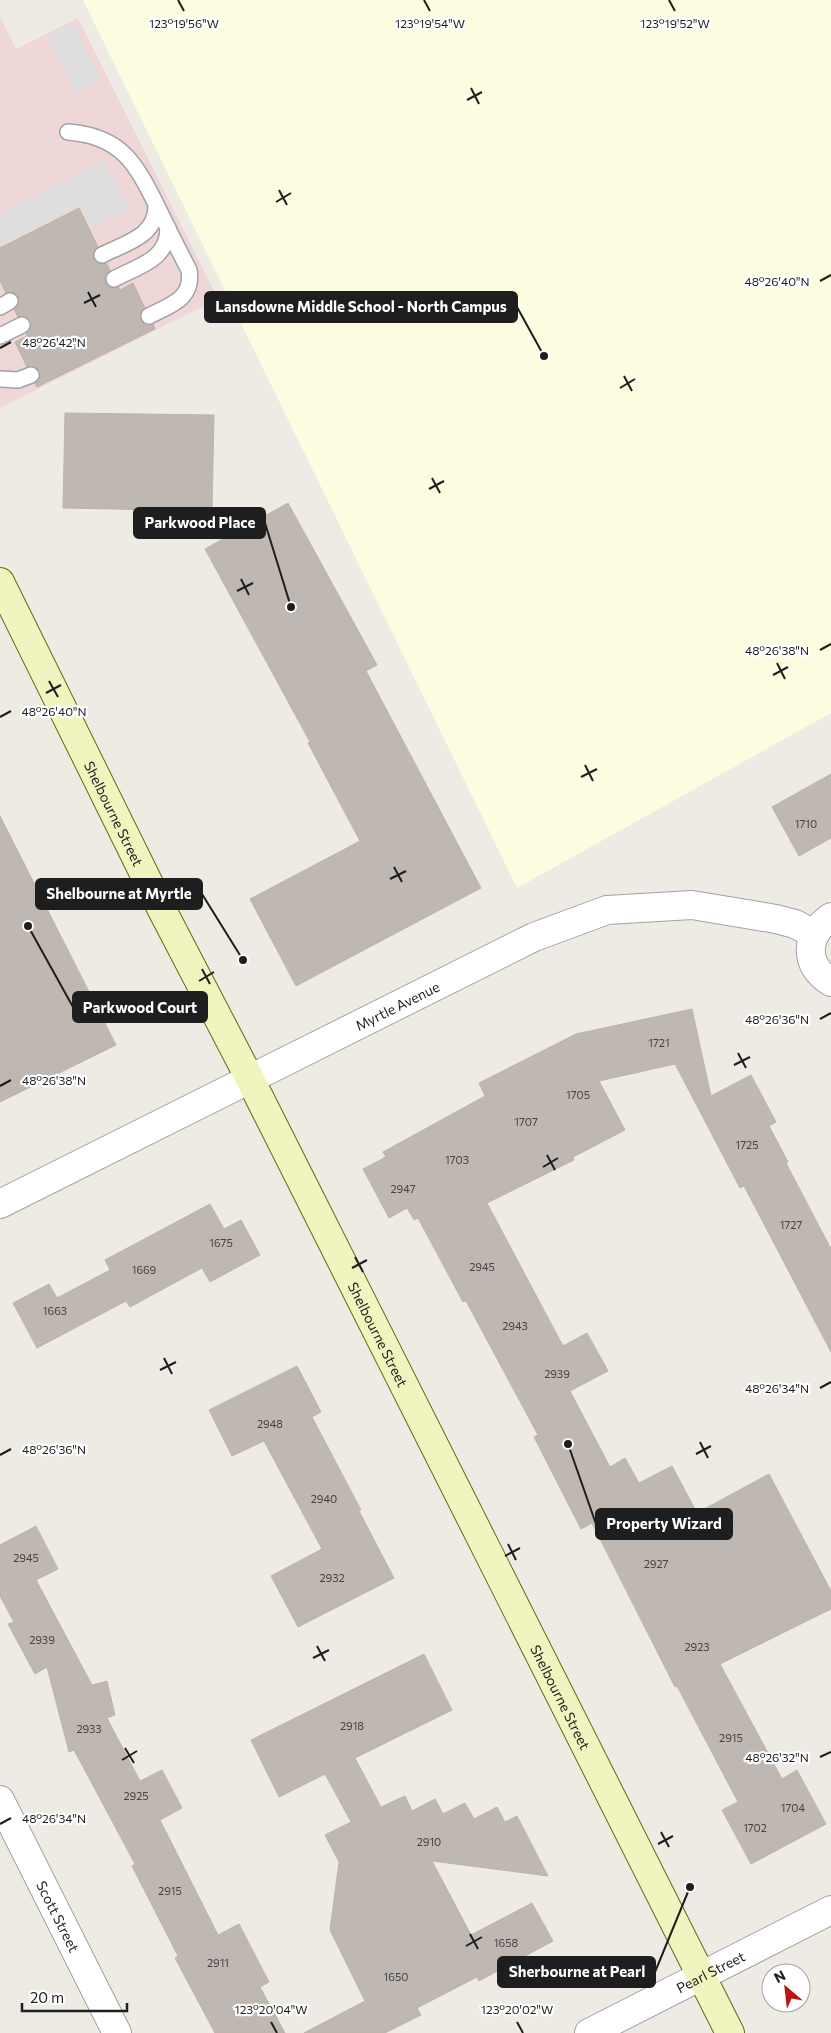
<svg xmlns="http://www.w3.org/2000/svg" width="831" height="2033" viewBox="0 0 831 2033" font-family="Commissioner,sans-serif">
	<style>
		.commercial { fill: #eed7d6 }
		.education { fill: #fcfce0 }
		.parking { fill: #dedede }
		.building { fill: #beb7b2; stroke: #bfb3a9 }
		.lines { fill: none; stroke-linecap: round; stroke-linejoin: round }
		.lane-casing { stroke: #a2a2a2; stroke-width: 18 }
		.street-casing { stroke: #a2a2a2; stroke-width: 30 }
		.secondary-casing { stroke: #616c0f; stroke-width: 30 }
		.lane { stroke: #fff; stroke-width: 15 }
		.street { stroke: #fff; stroke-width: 28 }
		.secondary { stroke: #f1f4be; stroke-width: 28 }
		.ticks { fill: none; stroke: #1e1e1e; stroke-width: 2 }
		.labels { text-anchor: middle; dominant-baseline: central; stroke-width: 4.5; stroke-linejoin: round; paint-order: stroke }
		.number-label { font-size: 11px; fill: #464443 }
		.street-label { font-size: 14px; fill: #1e1e1e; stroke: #fff }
		.ticks-label { font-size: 12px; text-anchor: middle; fill: #1e1e1e; stroke: #fff; stroke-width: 4.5; stroke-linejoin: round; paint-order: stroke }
		.leader { fill: none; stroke: #1e1e1e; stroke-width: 2 }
		.callout-dot { fill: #1e1e1e; stroke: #fff; stroke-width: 2 }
		.callout { fill: #1e1e1e; stroke: #1e1e1e; stroke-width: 2 }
		.callout-label { font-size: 15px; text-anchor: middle; font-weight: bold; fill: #fff }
	</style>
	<rect width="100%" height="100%" fill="#eeebe5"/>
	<path class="commercial" d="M0,17L16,49L78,18L218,299L0,408Z"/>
	<path class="education" d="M83,0H831V713L517,888Z"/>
	<g class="parking">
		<path d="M72,22L101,79L75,93L47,35Z"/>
		<path d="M105,160L129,208L90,229L78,206L0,246V213Z"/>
	</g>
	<g class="building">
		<path d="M79,208L98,247L93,254L94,259L101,264L106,263L110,270L105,278L106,284L113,288L119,287L120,290L133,283L145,308L141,311L140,320L144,324H153L155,329L37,387L35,383L40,377V371L33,366L27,367L15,342L27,336L26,333L31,326V321L27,317H18L14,309L18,305V297L14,293H6L0,281V248Z"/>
		<path d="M65,413L214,415L212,511L63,508Z"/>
		<path d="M288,503L377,665L366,671L481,888L296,986L250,899L360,841L308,743L310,742L205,549Z"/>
		<path d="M831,774V838L799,856L772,807Z"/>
		<path d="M0,816L116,1045L0,1102Z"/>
		<path d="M692,1009L711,1096L751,1075L776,1122L769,1126L788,1162L786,1163L831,1249V1352L744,1186L740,1188L675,1064L599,1081L625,1130L573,1157L574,1160L487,1203L563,1346L587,1333L608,1371L570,1391L610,1467L625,1458L639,1483L672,1466L697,1513L769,1474L831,1591V1609L720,1664L782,1779L797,1770L826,1824L751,1864L722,1810L738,1802L677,1686L675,1687L592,1523L581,1529L534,1437L538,1435L466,1301L463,1302L418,1218L414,1220L407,1208L389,1218L363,1169L386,1157L383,1152L485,1096L479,1083L576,1034Z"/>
		<path d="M210,1204L224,1229L241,1220L260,1255L210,1282L202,1268L130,1307L126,1301L37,1348L13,1303L49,1284L57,1298L110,1270L105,1260Z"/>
		<path d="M297,1366L321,1412L312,1417L361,1510L359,1511L394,1578L298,1627L271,1576L322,1549L264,1441L232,1456L209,1410Z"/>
		<path d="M36,1526L58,1569L36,1580L92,1685L107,1681L115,1715L107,1718L140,1781L162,1770L182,1808L160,1820L218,1935L239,1924L269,1982L260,1987L285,2033H215L175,1958L178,1956L132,1866L135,1864L74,1750L69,1752L47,1667L35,1674L8,1624L14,1622L0,1596V1545Z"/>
		<path d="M424,1654L452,1710L355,1758L381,1807L405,1796L412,1811L435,1799L443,1814L465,1803L474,1819L497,1807L505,1822L517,1816L548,1876L432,1861L471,1935L532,1903L553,1941L479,1981L477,1977L417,2008L421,2015L385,2033H304L365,2001L330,1930L339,1862L325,1835L351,1822L325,1774L279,1797L251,1740Z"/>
	</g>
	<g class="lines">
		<defs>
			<g id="lane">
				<path d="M68,132C122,136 136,164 158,208C168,229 178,249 189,270C194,299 170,305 149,316"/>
				<path d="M102,255C126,243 157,236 156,205"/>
				<path d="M114,279C138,266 168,260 168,228"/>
				<path d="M0,307L10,301"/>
				<path d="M0,336L22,325"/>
				<path d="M0,379L18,380L31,375"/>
			</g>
			<g id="street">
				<path d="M831,917C805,935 803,965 831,982"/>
				<path id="s1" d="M0,1204L534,937L607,910L692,905L776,919L795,924L814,934"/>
				<path id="s2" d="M0,1800L117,2033"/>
				<path id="s3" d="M589,2033L831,1910"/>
			</g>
			<g id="secondary">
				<path id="s4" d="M0,582L161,908L250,1079L730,2033"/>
			</g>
		</defs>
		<use href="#lane" class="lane-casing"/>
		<use href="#street" class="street-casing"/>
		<use href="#secondary" class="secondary-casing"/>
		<use href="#lane" class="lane"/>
		<use href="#street" class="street"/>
		<use href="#secondary" class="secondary"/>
	</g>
	<path class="ticks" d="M178,0L184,11M424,0L430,11M669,0L675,11M471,88L479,104M467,100L482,92M279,190L287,205M276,202L291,193M820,281L831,275M88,292L96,307M84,303L100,295M0,348L11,342M624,376L632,391M620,388L635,379M432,478L440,493M429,489L444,481M241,579L249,595M237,591L253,583M820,650L831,644M777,663L785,679M773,675L788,667M49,681L58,697M46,693L61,685M0,717L11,711M585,765L593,781M581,777L597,769M394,867L402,882M390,879L406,871M202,969L210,984M199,981L214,972M820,1019L831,1013M738,1053L746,1068M734,1065L750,1057M0,1086L11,1080M547,1155L555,1170M543,1167L558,1158M355,1257L363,1272M352,1268L367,1260M164,1358L172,1374M160,1370L176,1362M820,1388L831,1382M700,1442L708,1458M696,1454L711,1446M0,1455L11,1449M508,1544L516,1560M505,1556L520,1548M317,1646L325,1661M313,1658L329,1650M125,1748L134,1763M820,1757L831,1752M122,1760L137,1751M0,1824L11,1818M661,1832L669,1847M658,1844L673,1836M470,1934L478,1949M466,1946L482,1937M271,2022L277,2033M517,2022L523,2033"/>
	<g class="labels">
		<g class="number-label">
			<text x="806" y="823">1710</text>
			<text x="659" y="1042">1721</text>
			<text x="578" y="1094">1705</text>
			<text x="526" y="1121">1707</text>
			<text x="747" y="1144">1725</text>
			<text x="457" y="1159">1703</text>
			<text x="403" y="1188">2947</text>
			<text x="791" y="1224">1727</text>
			<text x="221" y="1242">1675</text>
			<text x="482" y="1266">2945</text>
			<text x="144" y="1269">1669</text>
			<text x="55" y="1310">1663</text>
			<text x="515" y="1325">2943</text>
			<text x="557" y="1373">2939</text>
			<text x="270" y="1423">2948</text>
			<text x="324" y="1498">2940</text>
			<text x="26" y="1557">2945</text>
			<text x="656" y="1563">2927</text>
			<text x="332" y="1577">2932</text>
			<text x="42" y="1639">2939</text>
			<text x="697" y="1646">2923</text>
			<text x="352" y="1725">2918</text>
			<text x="89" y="1728">2933</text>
			<text x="731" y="1737">2915</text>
			<text x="136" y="1795">2925</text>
			<text x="793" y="1807">1704</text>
			<text x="755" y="1827">1702</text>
			<text x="429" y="1841">2910</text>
			<text x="170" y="1890">2915</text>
			<text x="506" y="1942">1658</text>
			<text x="218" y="1962">2911</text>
			<text x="396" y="1976">1650</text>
		</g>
		<g class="street-label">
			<text stroke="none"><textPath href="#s4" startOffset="258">Shelbourne Street</textPath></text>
			<text stroke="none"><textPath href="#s1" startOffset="444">Myrtle Avenue</textPath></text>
			<text stroke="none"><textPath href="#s4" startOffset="842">Shelbourne Street</textPath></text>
			<text stroke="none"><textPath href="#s4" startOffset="1248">Shelbourne Street</textPath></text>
			<text stroke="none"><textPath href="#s2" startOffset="130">Scott Street</textPath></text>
			<text stroke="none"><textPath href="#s3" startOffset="136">Pearl Street</textPath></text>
		</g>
	</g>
	<g class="ticks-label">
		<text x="184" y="28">123°19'56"W</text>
		<text x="430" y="28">123°19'54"W</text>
		<text x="675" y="28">123°19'52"W</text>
		<text x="777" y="286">48°26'40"N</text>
		<text x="54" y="347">48°26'42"N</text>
		<text x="777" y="655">48°26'38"N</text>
		<text x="54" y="716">48°26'40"N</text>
		<text x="777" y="1024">48°26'36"N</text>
		<text x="54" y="1085">48°26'38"N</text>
		<text x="777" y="1393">48°26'34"N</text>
		<text x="54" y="1454">48°26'36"N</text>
		<text x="777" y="1762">48°26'32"N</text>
		<text x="54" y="1823">48°26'34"N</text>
		<text x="271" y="2014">123°20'04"W</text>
		<text x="517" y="2014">123°20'02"W</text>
	</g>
	<path class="leader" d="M544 356L517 307M291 607L265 523M243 960L202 894M28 926L73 1007M568 1444L596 1524M690 1887L655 1972"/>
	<g class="callout-dot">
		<circle cx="544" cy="356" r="5"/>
		<circle cx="291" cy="607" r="5"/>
		<circle cx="243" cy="960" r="5"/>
		<circle cx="28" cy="926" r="5"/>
		<circle cx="568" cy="1444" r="5"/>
		<circle cx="690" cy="1887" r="5"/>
	</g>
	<g class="callout">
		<rect x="205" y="292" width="312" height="30" rx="5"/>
		<rect x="134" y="508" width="131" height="30" rx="5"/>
		<rect x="36" y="879" width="166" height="30" rx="5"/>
		<rect x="73" y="992" width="134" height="30" rx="5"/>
		<rect x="596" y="1509" width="136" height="30" rx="5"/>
		<rect x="498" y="1957" width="157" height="30" rx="5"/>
	</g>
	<g class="callout-label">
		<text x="361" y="312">Lansdowne Middle School - North Campus</text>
		<text x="200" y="528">Parkwood Place</text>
		<text x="119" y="899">Shelbourne at Myrtle</text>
		<text x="140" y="1013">Parkwood Court</text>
		<text x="664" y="1529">Property Wizard</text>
		<text x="577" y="1977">Sherbourne at Pearl</text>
	</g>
	<g transform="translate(786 1988) rotate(332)"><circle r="24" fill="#ffffff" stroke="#a5a5a5"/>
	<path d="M0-4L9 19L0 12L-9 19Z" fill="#ba1312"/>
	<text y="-8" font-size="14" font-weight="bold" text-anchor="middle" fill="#1e1e1e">N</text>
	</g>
	<path d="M22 2003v8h105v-8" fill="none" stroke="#1e1e1e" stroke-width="2.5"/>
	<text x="30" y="2003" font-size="15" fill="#1e1e1e" stroke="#ffffff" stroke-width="4" paint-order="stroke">20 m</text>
</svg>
